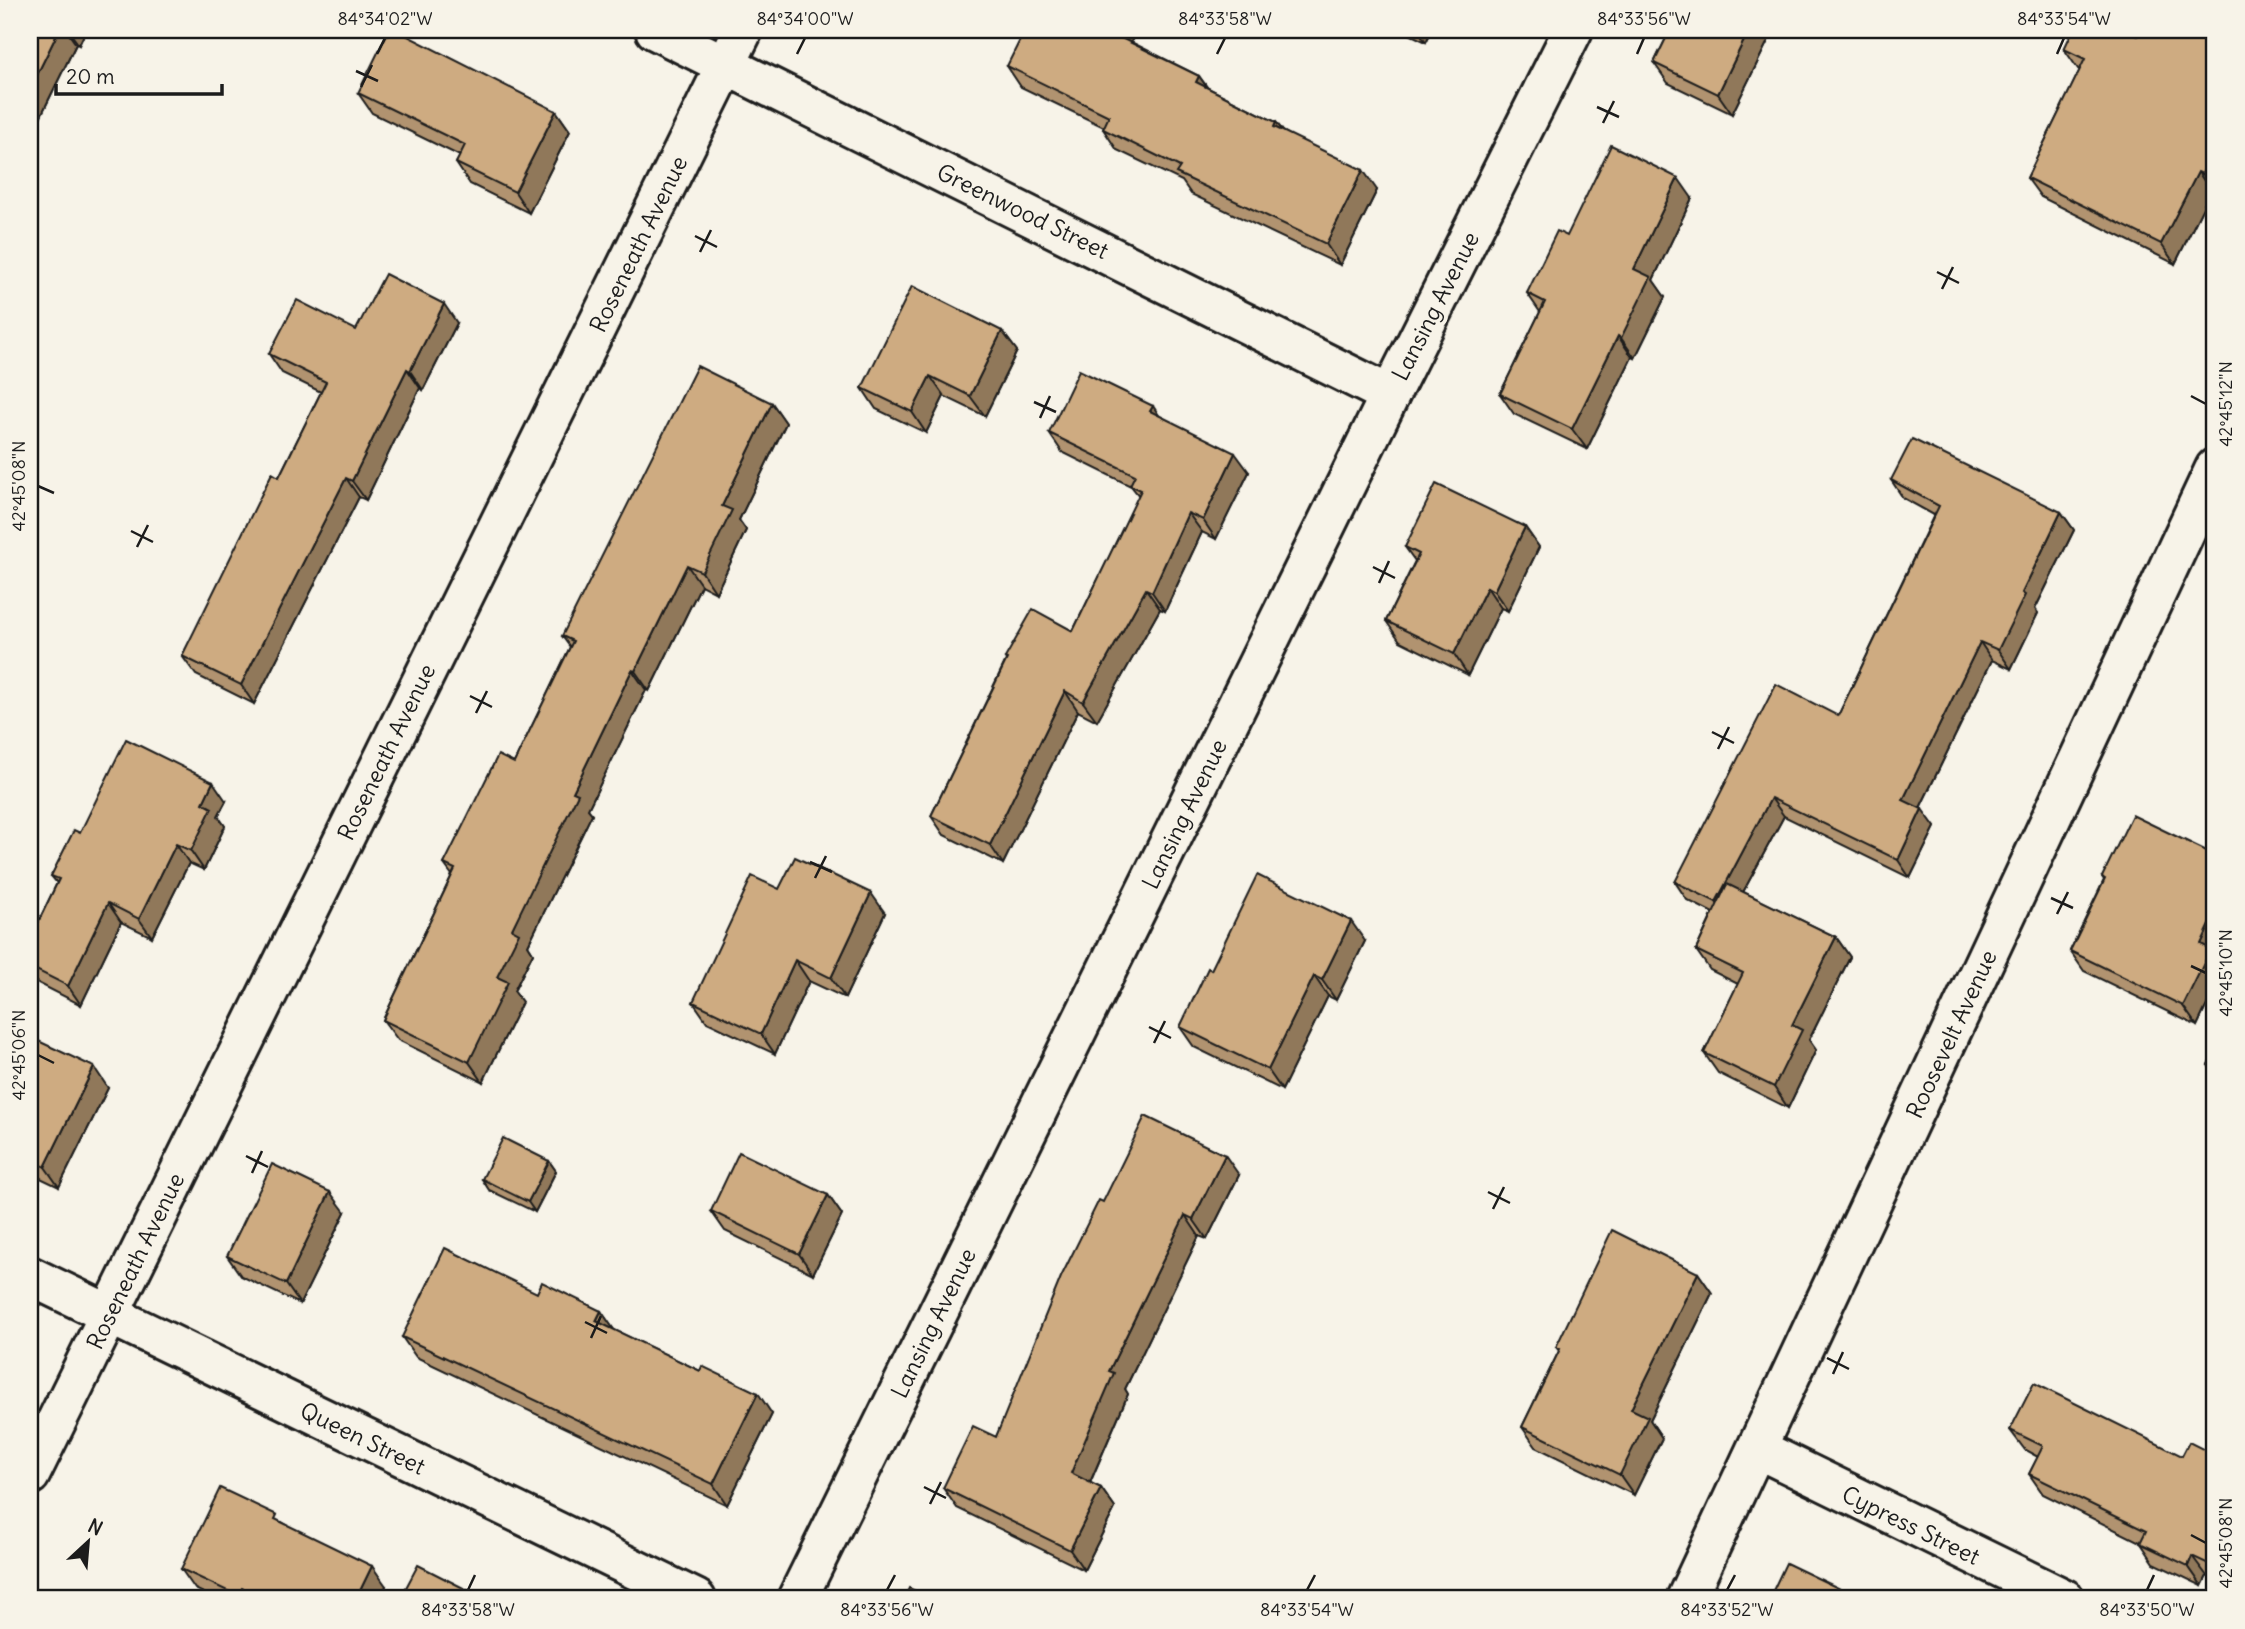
<svg xmlns="http://www.w3.org/2000/svg" width="2245" height="1629" viewBox="0 0 2245 1629" font-family="Delius,sans-serif">
	<style>
		.lines { fill: none; stroke-linecap: round; stroke-linejoin: round }
		.minor-casing { stroke: #1c1c1c; stroke-width: 44 }
		.minor { stroke: #f7f3e8; stroke-width: 38 }
		.wall { fill: #b1936f; stroke: #1c1c1c; stroke-width: 2 }
		.shaded-wall { fill: #90785a; stroke: #1c1c1c; stroke-width: 2 }
		.building { fill: #ceab81; stroke: #1c1c1c; stroke-width: 2 }
		.ticks { fill: none; stroke: #1c1c1c; stroke-width: 2.5 }
		.labels { text-anchor: middle; dominant-baseline: central; stroke-width: 7; stroke-linejoin: round; paint-order: stroke }
		.street-label { font-size: 23px; fill: #1c1c1c; stroke: #f7f3e8 }
		.neatline { fill: none; stroke: #1c1c1c; stroke-width: 2.5 }
		.ticks-label { font-size: 18px; text-anchor: middle; fill: #1c1c1c }
	</style>
	<rect width="100%" height="100%" fill="#f7f3e8"/>
	<filter id="ink" filterUnits="userSpaceOnUse"><feTurbulence type="fractalNoise" baseFrequency=".0143" numOctaves="2"/><feDisplacementMap in="SourceGraphic" scale="14" xChannelSelector="R" yChannelSelector="G"/><feConvolveMatrix kernelMatrix="1 2 1 2 8 2 1 2 1" color-interpolation-filters="sRGB"/></filter>
	<g filter="url(#ink)">
		<g class="lines">
			<defs>
				<g id="minor">
					<path d="M655,30L1390,395"/>
					<path d="M30,1276L696,1599"/>
					<path d="M1758,1449L2065,1599"/>
					<path d="M30,1475L743,30"/>
					<path d="M797,1599L1390,395L1573,30"/>
					<path d="M1686,1599L2215,468"/>
				</g>
			</defs>
			<use href="#minor" class="minor-casing"/>
			<use href="#minor" class="minor"/>
		</g>
		<g class="wall">
			<path d="M30,30H86L79,45L76,44L30,138Z"/>
			<path d="M1401,30H1432L1426,42Z"/>
			<path d="M1670,30H1767L1771,35L1732,114L1668,83L1654,63Z"/>
			<path d="M2215,30V193L2211,191L2175,264L2041,197L2027,178L2080,70L2078,69L2064,49L2137,36Z"/>
			<path d="M1132,40L1131,42L1199,76L1208,88L1276,122L1283,131L1377,190L1340,265L1191,194L1182,181L1117,150L1103,129L1104,127L1021,87L1007,66Z"/>
			<path d="M358,93L556,111L570,131L529,213L470,184L456,163L460,156L372,113Z"/>
			<path d="M1692,198L1653,280L1665,297L1635,358L1632,357L1587,449L1514,414L1500,394L1540,312L1527,293L1567,236Z"/>
			<path d="M457,323L423,390L420,388L366,500L359,497L254,704L196,675L182,656L279,477L321,392L282,373L269,354Z"/>
			<path d="M1002,331L1017,351L985,416L944,396L926,433L876,409L862,388Z"/>
			<path d="M772,403L786,423L739,520L746,530L716,593L701,585L649,691L646,690L588,809L592,814L528,945L533,953L514,991L522,1002L483,1082L398,1040L383,1020L452,875L444,864L514,763L570,647L562,636Z"/>
			<path d="M1159,416L1249,472L1216,539L1202,532L1165,611L1160,609L1097,721L1078,711L1003,864L944,835L931,816L1006,660L1005,658L1073,631L1139,496L1131,486L1062,452L1049,433Z"/>
			<path d="M1891,480L2061,512L2074,530L2035,609L2038,613L2011,669L1992,660L1920,808L1935,827L1910,878L1784,816L1743,892L1836,937L1850,957L1809,1040L1816,1050L1788,1108L1718,1073L1704,1053L1738,984L1710,970L1696,950L1713,913L1687,900L1675,882L1838,716L1934,515L1903,498Z"/>
			<path d="M1525,527L1539,547L1508,611L1501,608L1468,675L1400,641L1386,621L1415,561L1405,547Z"/>
			<path d="M226,801L218,816L225,826L204,870L189,863L152,937L121,922L81,1005L32,980L30,977V939L57,883L51,876L80,833Z"/>
			<path d="M2215,855V988L2197,1026L2084,971L2070,951L2104,880L2102,877Z"/>
			<path d="M779,889L885,913L845,998L809,981L775,1054L707,1022L693,1002Z"/>
			<path d="M1365,941L1336,1000L1328,996L1282,1090L1194,1047L1180,1027L1211,970Z"/>
			<path d="M30,1048L108,1088L59,1187L30,1173Z"/>
			<path d="M2215,1050V1075L2208,1065Z"/>
			<path d="M549,1161L556,1171L535,1212L489,1190L482,1179Z"/>
			<path d="M1239,1175L1207,1239L1199,1236L1125,1389L1128,1394L1090,1483L1101,1488L1115,1508L1084,1570L957,1508L943,1488L996,1437L1103,1202Z"/>
			<path d="M828,1195L842,1215L813,1274L725,1231L711,1211Z"/>
			<path d="M345,1212L300,1304L241,1276L227,1256Z"/>
			<path d="M1698,1273L1712,1293L1650,1420L1662,1438L1634,1495L1536,1447L1522,1427L1559,1351L1556,1347Z"/>
			<path d="M537,1293L601,1311L614,1330L700,1371L772,1414L727,1505L416,1357L402,1337Z"/>
			<path d="M2010,1430L2182,1456L2215,1455V1580L2207,1576L2202,1586L2154,1563L2140,1542L2043,1494L2029,1474L2038,1457L2025,1450Z"/>
			<path d="M282,1522L386,1586L380,1599H216L195,1589L181,1569Z"/>
		</g>
		<g class="shaded-wall">
			<path d="M59,30H66L76,44L30,138V89Z"/>
			<path d="M68,30H86L79,45Z"/>
			<path d="M1113,30H1125L1132,40L1125,53L1111,33Z"/>
			<path d="M1418,30H1432L1426,42Z"/>
			<path d="M1749,30H1767L1771,35L1732,114L1718,94Z"/>
			<path d="M1199,76L1213,96L1196,82Z"/>
			<path d="M556,111L570,131L529,213L515,192Z"/>
			<path d="M1276,122L1291,142L1274,127Z"/>
			<path d="M2215,148V192L2202,174Z"/>
			<path d="M1363,170L1377,190L1340,265L1326,244Z"/>
			<path d="M2198,172L2211,191L2175,264L2161,244Z"/>
			<path d="M1678,178L1692,198L1653,280L1665,297L1635,358L1621,338L1634,269Z"/>
			<path d="M444,304L457,323L423,390L410,371Z"/>
			<path d="M1002,331L1017,351L985,416L970,396Z"/>
			<path d="M1618,336L1632,357L1587,449L1572,429Z"/>
			<path d="M407,369L420,388L366,500L352,481Z"/>
			<path d="M930,376L944,396L926,433L912,412Z"/>
			<path d="M772,403L786,423L739,520L746,530L716,593L702,572L722,506Z"/>
			<path d="M1153,406L1166,426L1150,411Z"/>
			<path d="M1235,453L1249,472L1216,539L1203,520Z"/>
			<path d="M346,478L359,497L254,704L241,685Z"/>
			<path d="M2061,512L2074,530L2035,609L2038,613L2011,669L1998,650L2022,593Z"/>
			<path d="M1188,513L1202,532L1165,611L1152,592Z"/>
			<path d="M1525,527L1539,547L1508,611L1494,591Z"/>
			<path d="M687,565L701,585L649,691L635,671Z"/>
			<path d="M1487,587L1501,608L1468,675L1454,654Z"/>
			<path d="M1146,589L1160,609L1097,721L1083,702Z"/>
			<path d="M1980,642L1992,660L1915,818L1903,800Z"/>
			<path d="M632,670L646,690L588,809L592,814L528,945L533,953L514,991L522,1002L483,1082L469,1062L497,977L512,929L573,792Z"/>
			<path d="M1065,691L1078,711L1003,864L990,845Z"/>
			<path d="M213,782L226,801L218,816L225,826L204,870L191,851L203,803Z"/>
			<path d="M1771,798L1784,816L1728,920L1716,902Z"/>
			<path d="M1922,809L1935,827L1910,878L1898,860Z"/>
			<path d="M176,844L189,863L152,937L139,919Z"/>
			<path d="M871,893L885,913L845,998L831,978Z"/>
			<path d="M108,903L121,922L81,1005L68,986Z"/>
			<path d="M2215,914V988L2197,1026L2183,1006L2201,944Z"/>
			<path d="M1351,921L1365,941L1336,1000L1322,980Z"/>
			<path d="M1836,937L1850,957L1809,1040L1816,1050L1788,1108L1774,1087L1792,1025Z"/>
			<path d="M795,960L809,981L775,1054L761,1034Z"/>
			<path d="M1314,976L1328,996L1282,1090L1268,1070Z"/>
			<path d="M94,1067L108,1088L59,1187L45,1167Z"/>
			<path d="M1225,1155L1239,1175L1207,1239L1193,1219Z"/>
			<path d="M549,1161L556,1171L535,1212L528,1202Z"/>
			<path d="M330,1192L345,1212L300,1304L286,1284Z"/>
			<path d="M828,1195L842,1215L813,1274L799,1254Z"/>
			<path d="M1185,1215L1199,1236L1125,1389L1128,1394L1085,1494L1071,1473L1109,1371Z"/>
			<path d="M1698,1273L1712,1293L1650,1420L1662,1438L1634,1495L1620,1475L1631,1409Z"/>
			<path d="M601,1311L615,1331L596,1321Z"/>
			<path d="M758,1393L772,1414L727,1505L713,1484Z"/>
			<path d="M1101,1488L1115,1508L1084,1570L1070,1550Z"/>
			<path d="M2192,1556L2207,1576L2202,1586L2188,1566Z"/>
			<path d="M372,1566L386,1586L380,1599H356Z"/>
			<path d="M242,1588L250,1599H240L238,1596Z"/>
		</g>
		<g class="building">
			<path d="M30,30H59L30,89Z"/>
			<path d="M389,30H396L556,111L515,192L456,163L465,145L358,93Z"/>
			<path d="M1025,30H1113L1111,33L1199,76L1196,82L1276,122L1274,127L1363,170L1326,244L1176,173L1180,167L1103,129L1109,116L1007,66Z"/>
			<path d="M1670,30H1749L1718,94L1654,63Z"/>
			<path d="M2073,30H2123L2137,36L2140,30H2215V148L2202,174L2198,172L2161,244L2027,178L2085,59L2064,49Z"/>
			<path d="M1611,145L1678,178L1634,269L1651,277L1621,338L1618,336L1572,429L1500,394L1545,302L1527,293L1557,231L1567,236Z"/>
			<path d="M385,274L444,304L410,371L407,369L352,481L346,478L241,685L182,656L272,473L279,477L326,382L269,354L297,300L356,330Z"/>
			<path d="M912,286L1002,331L970,396L930,376L912,412L862,388Z"/>
			<path d="M697,366L772,403L722,506L732,510L702,572L687,565L635,671L632,670L573,792L578,794L512,929L519,933L497,977L508,982L469,1062L383,1020L455,869L444,864L498,755L514,763L573,641L562,636Z"/>
			<path d="M1079,370L1153,406L1150,411L1235,453L1203,520L1188,513L1152,592L1146,589L1083,702L1065,691L990,845L931,816L1007,659L1005,658L1033,609L1073,631L1141,490L1130,485L1135,475L1049,433Z"/>
			<path d="M1912,439L2061,512L2022,593L2025,595L1998,650L1980,642L1903,800L1922,809L1898,860L1771,798L1716,902L1675,882L1776,684L1838,716L1939,506L1891,480Z"/>
			<path d="M1436,484L1525,527L1494,591L1487,587L1454,654L1386,621L1419,554L1405,547Z"/>
			<path d="M126,739L213,782L203,803L212,808L191,851L176,844L139,919L108,903L68,986L30,967V939L59,879L51,876L74,830L80,833Z"/>
			<path d="M2132,815L2215,855V914L2201,944L2211,949L2183,1006L2070,951L2105,879L2102,877Z"/>
			<path d="M795,857L871,893L831,978L795,960L761,1034L693,1002L752,876L779,889Z"/>
			<path d="M1257,875L1351,921L1322,980L1314,976L1268,1070L1180,1027L1208,968L1211,970Z"/>
			<path d="M1727,884L1836,937L1792,1025L1802,1030L1774,1087L1704,1053L1743,973L1696,950Z"/>
			<path d="M34,1039L94,1067L45,1167L30,1159V1048Z"/>
			<path d="M2215,1050V1068L2208,1065Z"/>
			<path d="M1145,1116L1225,1155L1193,1219L1185,1215L1109,1371L1114,1373L1071,1473L1101,1488L1070,1550L943,1488L973,1426L996,1437L1061,1277L1099,1200L1103,1202Z"/>
			<path d="M503,1138L549,1161L528,1202L482,1179Z"/>
			<path d="M739,1152L828,1195L799,1254L711,1211Z"/>
			<path d="M272,1164L330,1192L286,1284L227,1256Z"/>
			<path d="M1612,1230L1698,1273L1631,1409L1648,1417L1620,1475L1522,1427L1560,1349L1556,1347Z"/>
			<path d="M445,1248L537,1293L542,1282L601,1311L596,1321L700,1371L702,1366L758,1393L713,1484L402,1337Z"/>
			<path d="M2034,1383L2182,1456L2189,1442L2215,1455V1567L2192,1556L2188,1566L2140,1543L2146,1531L2029,1474L2043,1446L2010,1430Z"/>
			<path d="M220,1488L277,1515L275,1519L372,1566L356,1599H265L242,1588L238,1596L181,1569Z"/>
			<path d="M1786,1563L1861,1599H1769Z"/>
			<path d="M418,1565L485,1599H400Z"/>
			<path d="M909,1588L932,1599H904Z"/>
		</g>
	</g>
	<path class="ticks" d="M377,54L385,38M797,54L805,38M1217,54L1225,38M1637,54L1644,38M2057,54L2064,38M356,71L378,81M361,87L372,65M1597,107L1619,117M1603,123L1614,101M695,236L717,247M700,252L711,230M1937,272L1959,283M1942,289L1953,267M2191,396L2206,404M1034,402L1056,412M1040,418L1050,396M38,486L54,493M131,531L153,542M137,547L148,525M1373,567L1395,578M1379,583L1389,561M470,696L492,707M476,713L487,691M1712,732L1734,743M1718,749L1729,727M810,862L832,872M815,878L826,856M2051,898L2073,908M2057,914L2068,892M2191,966L2206,973M1149,1027L1171,1038M1154,1043L1165,1021M38,1055L54,1063M246,1156L268,1167M252,1173L262,1151M1488,1192L1510,1203M1493,1209L1504,1187M585,1322L607,1333M591,1338L601,1316M1827,1358L1849,1369M1833,1374L1843,1352M924,1487L946,1498M930,1504L941,1482M2191,1535L2206,1543M468,1590L475,1575M887,1590L895,1575M1307,1590L1315,1575M1727,1590L1735,1575M2147,1590L2154,1575"/>
	<g class="labels">
		<g class="street-label">
			<text transform="translate(1023 211) rotate(26)">Greenwood Street</text>
			<text transform="translate(638 244) rotate(-64)">Roseneath Avenue</text>
			<text transform="translate(1435 306) rotate(-63)">Lansing Avenue</text>
			<text transform="translate(386 752) rotate(-64)">Roseneath Avenue</text>
			<text transform="translate(1184 814) rotate(-64)">Lansing Avenue</text>
			<text transform="translate(1951 1034) rotate(-65)">Roosevelt Avenue</text>
			<text transform="translate(135 1261) rotate(-64)">Roseneath Avenue</text>
			<text transform="translate(933 1323) rotate(-64)">Lansing Avenue</text>
			<text transform="translate(363 1438) rotate(26)">Queen Street</text>
			<text transform="translate(1911 1525) rotate(26)">Cypress Street</text>
		</g>
	</g>
	<rect width="2245" height="1629" fill="none" stroke="#f7f3e8" stroke-width="77"/>
	<g transform="translate(88 1542) rotate(26)" stroke="#f7f3e8" stroke-width="5" paint-order="stroke">
	<path d="M0-5L12 26L0 18L-12 26Z" fill="#1c1c1c"/>
	<text y="-10" font-size="19" font-weight="bold" text-anchor="middle" fill="#1c1c1c">N</text>
	</g>
	<path d="M56 84v10h166v-10" fill="none" stroke="#1c1c1c" stroke-width="3.5"/>
	<text x="66" y="84" font-size="21" fill="#1c1c1c" stroke="#f7f3e8" stroke-width="5" paint-order="stroke">20 m</text>
	<rect x="38" y="38" width="2168" height="1552" class="neatline"/>
	<g class="ticks-label">
		<text x="385" y="25">84°34'02"W</text>
		<text x="805" y="25">84°34'00"W</text>
		<text x="1225" y="25">84°33'58"W</text>
		<text x="1644" y="25">84°33'56"W</text>
		<text x="2064" y="25">84°33'54"W</text>
		<text transform="translate(2226 404) rotate(-90)" y="6">42°45'12"N</text>
		<text transform="translate(19 486) rotate(-90)" y="6">42°45'08"N</text>
		<text transform="translate(2226 973) rotate(-90)" y="6">42°45'10"N</text>
		<text transform="translate(19 1055) rotate(-90)" y="6">42°45'06"N</text>
		<text transform="translate(2226 1543) rotate(-90)" y="6">42°45'08"N</text>
		<text x="468" y="1616">84°33'58"W</text>
		<text x="887" y="1616">84°33'56"W</text>
		<text x="1307" y="1616">84°33'54"W</text>
		<text x="1727" y="1616">84°33'52"W</text>
		<text x="2147" y="1616">84°33'50"W</text>
	</g>
</svg>
